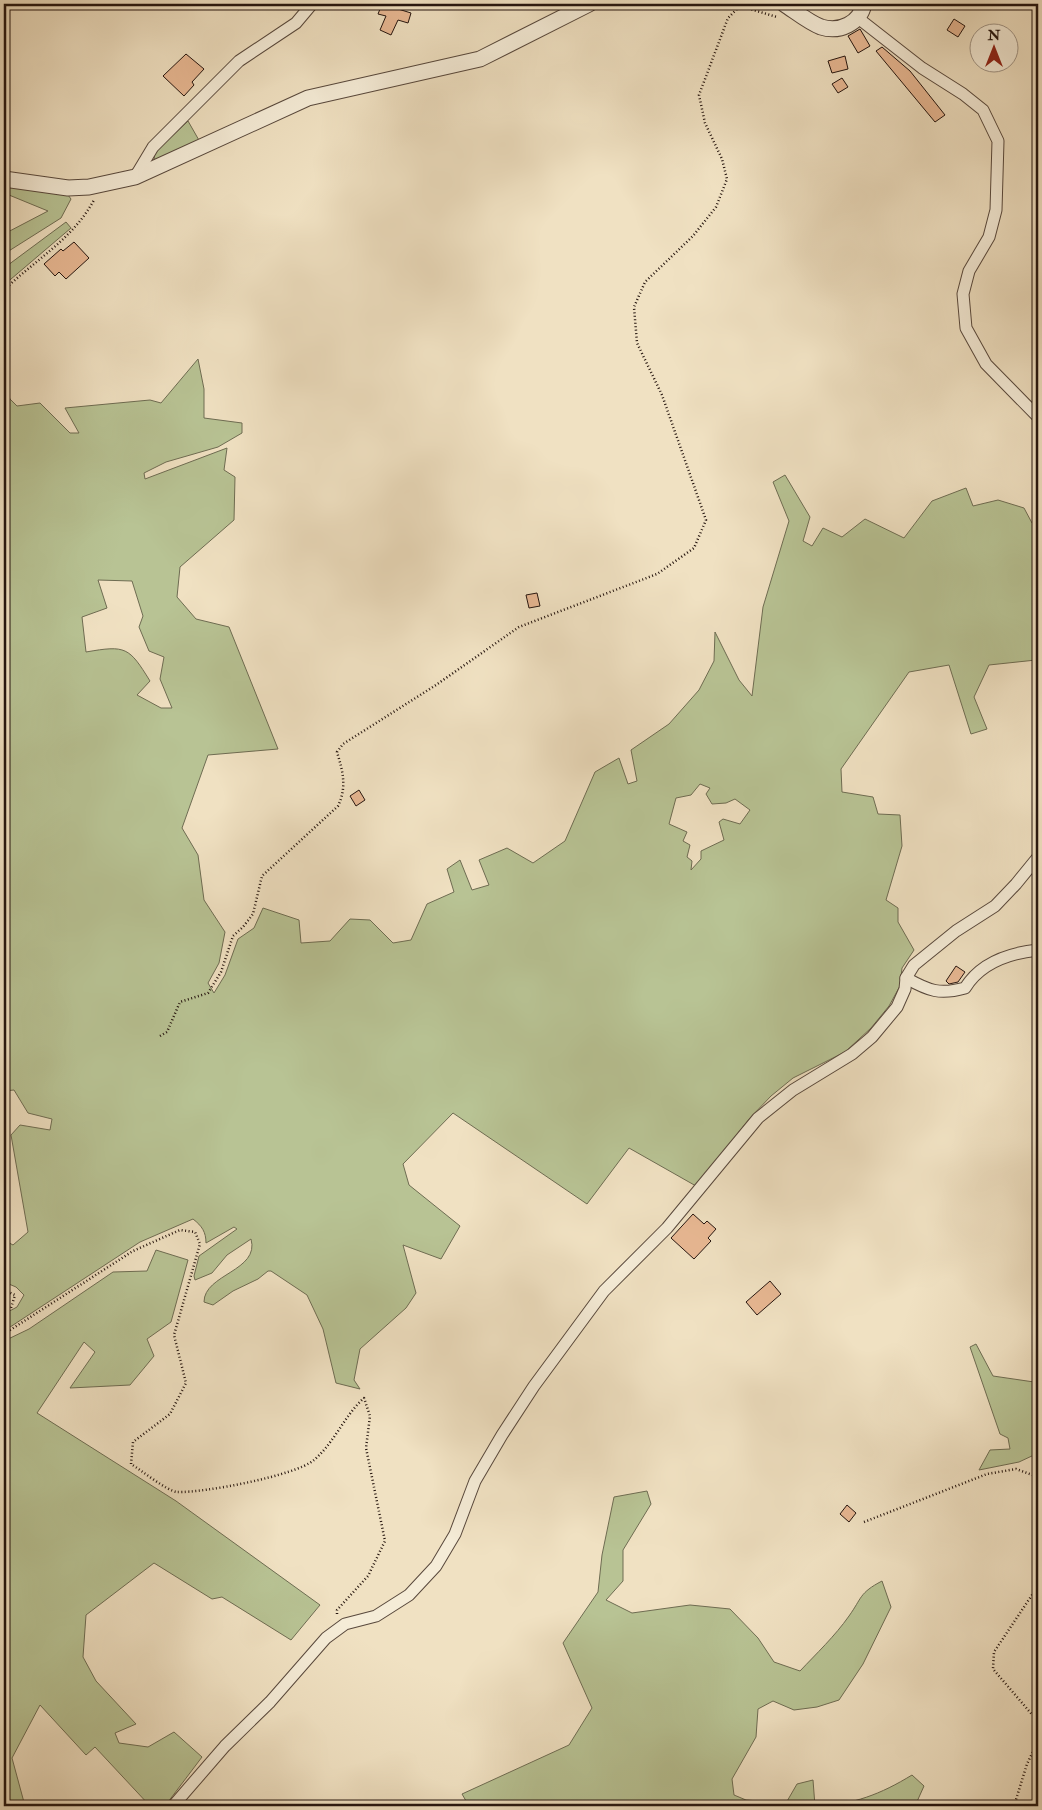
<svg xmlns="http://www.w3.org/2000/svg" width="1042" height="1810" viewBox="0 0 1042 1810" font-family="'IM FELL Double Pica',serif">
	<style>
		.green { fill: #b8c394; stroke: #6e6c52; fill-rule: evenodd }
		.building { fill: #e8b893; stroke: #25150f }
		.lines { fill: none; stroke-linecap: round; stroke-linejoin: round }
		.minor-casing { stroke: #58483c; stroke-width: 13 }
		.tertiary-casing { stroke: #58483c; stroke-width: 17 }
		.path { stroke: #25150f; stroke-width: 2.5; stroke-dasharray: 1 2.5; stroke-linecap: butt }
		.minor { stroke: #f5ecd7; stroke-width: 11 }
		.tertiary { stroke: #f5ecd7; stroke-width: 15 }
	</style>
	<rect width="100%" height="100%" fill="#f0e1c2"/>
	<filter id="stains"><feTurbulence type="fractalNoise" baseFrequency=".004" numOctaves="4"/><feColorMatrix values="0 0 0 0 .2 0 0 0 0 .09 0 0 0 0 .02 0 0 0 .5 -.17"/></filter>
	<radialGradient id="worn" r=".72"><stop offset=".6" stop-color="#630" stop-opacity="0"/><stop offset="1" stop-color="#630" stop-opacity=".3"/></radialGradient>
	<g class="green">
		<path d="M188,121L200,142L154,160L155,152Z"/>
		<path d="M4,185L68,195L71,199L61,218L4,254V234L48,211L9,195L4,196Z"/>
		<path d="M66,222L71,228L4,285V268Z"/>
		<path d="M198,359L204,389V418L242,423V433L218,447L166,462L144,473L145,479L227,448L224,470L235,477L234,520L180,567L177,597L196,619L229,627L278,749L208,755L182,828L198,855L204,900L225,932L219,963L208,983L214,993L225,975L238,939L254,928L263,908L299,920L301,943L330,941L350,919L370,920L393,943L411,940L427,904L454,892L447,869L460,860L472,890L489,885L479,860L507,848L533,863L565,841L595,772L619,758L628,784L637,781L631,750L669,724L699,690L714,661L715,632L739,680L752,696L763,607L789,521L773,482L785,475L810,517L803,541L812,546L823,528L842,537L865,519L904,538L932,501L966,488L973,506L998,500L1024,508L1032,523L1038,525V657L1036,660L989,665L974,697L987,729L971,734L949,665L909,672L841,769L842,792L873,797L878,814L900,815L902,846L886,900L898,908V922L914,950L902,968L900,986L889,1006L871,1028L845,1052L793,1078L771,1096L750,1118L696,1186L629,1148L587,1204L453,1113L403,1164L409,1185L460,1226L441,1259L403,1245L416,1293L406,1308L360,1349L354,1380L360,1389L336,1383L323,1329L307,1295L271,1271H268L258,1279L233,1291L213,1305L204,1302C204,1274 260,1271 251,1239L227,1255L212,1273L195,1280L194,1276L199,1256L237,1229L234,1227L206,1243C206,1232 202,1226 193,1219L140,1242L4,1331V1314L17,1307L24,1295L16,1287L4,1282V1240L13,1245L28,1232L11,1135L20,1125L50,1130L52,1119L28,1113L14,1090L4,1091V387L10,399L17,406L40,403L70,433H79L65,408L150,400L161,403ZM98,580L132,581L143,616L139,627L149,651L164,657L160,679L172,708H161L137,695L150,681C129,647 126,645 86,652L82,617L107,608ZM700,784L710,788L706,794L712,804L726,803L735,799L750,810L740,824L723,819L719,822L724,840L701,851V859L691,870L692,861L687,857L690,845L683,841L687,832L669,824L676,798L691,795Z"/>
		<path d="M156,1250L188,1260L171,1322L147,1339L154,1356L130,1385L70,1388L95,1352L84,1342L37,1413L176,1501L320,1605L291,1640L222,1597L212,1599L154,1563L86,1615L83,1657L96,1681L136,1724L115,1733L119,1743L148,1747L174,1732L202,1757L165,1806H150L95,1747L86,1755L40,1705L12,1758L25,1806H4V1341L29,1329L113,1272L147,1271Z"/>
		<path d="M976,1344L993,1376L1034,1382L1038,1378V1460L1034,1455L1019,1462L979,1470L990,1450L1010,1449L1008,1438L1000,1434L970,1347Z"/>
		<path d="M647,1491L651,1504L623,1550V1581L606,1600L632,1613L690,1605L730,1609L758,1638L774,1662L800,1671C816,1654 835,1636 849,1616C862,1598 859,1593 882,1581L891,1607L863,1664L839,1700L817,1707L794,1710L773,1701L758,1709L756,1737L732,1779L734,1795L746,1800L786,1803L797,1784L813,1780L815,1806H469L462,1794L569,1745L592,1708L563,1643L598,1592L602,1555L614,1497Z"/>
		<path d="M912,1775L924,1786L915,1806H816C853,1805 881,1794 912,1775Z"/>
	</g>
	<g class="building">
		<path d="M382,4L411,13L408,23L398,20L391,35L380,30L386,16L378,14Z"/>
		<path d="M954,19L965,26L958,37L947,30Z"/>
		<path d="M860,29L870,46L858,53L848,36Z"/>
		<path d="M882,47L910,71L945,115L935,122L876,51Z"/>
		<path d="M186,54L204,69L192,82L194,85L184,96L163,76Z"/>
		<path d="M845,56L848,69L832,73L828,61Z"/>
		<path d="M842,78L848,87L838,93L832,84Z"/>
		<path d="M74,242L89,258L66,279L59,272L55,276L44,264L61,249L63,251Z"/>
		<path d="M537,593L540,606L529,608L526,595Z"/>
		<path d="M359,790L365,800L356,806L350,796Z"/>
		<path d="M956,966L965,972L958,982L949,984L946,981Z"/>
		<path d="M693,1214L704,1224L707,1221L716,1229L708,1238L711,1241L694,1259L671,1238Z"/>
		<path d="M770,1281L781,1294L757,1315L746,1302Z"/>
		<path d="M847,1505L856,1513L849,1522L840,1514Z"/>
	</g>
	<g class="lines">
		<defs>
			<g id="minor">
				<path d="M858,18L922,68L963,94L983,110L998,141L996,210L989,237L969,271L963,294L966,328L986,364L1038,417"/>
				<path d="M135,177L153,147L239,61L296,23L312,4"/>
				<path d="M906,978C929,991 940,995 965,988C981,962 1009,953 1038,950"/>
				<path d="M173,1806L225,1746L270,1702L326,1638L345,1624L376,1616L409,1595L436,1566L455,1534L475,1481L502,1435L534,1386L604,1291L667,1228L758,1118L793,1090L852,1054L872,1037L897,1007L905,989L906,978L914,965L956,931L995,906L1016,884L1038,857"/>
			</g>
			<g id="tertiary">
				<path d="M784,4C795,11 808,22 821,27C840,33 860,23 864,4"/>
				<path d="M4,179L68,188L89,187L135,177L308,98L480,59L589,4"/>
			</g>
		</defs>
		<use href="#minor" class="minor-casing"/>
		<use href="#tertiary" class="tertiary-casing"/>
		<g class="path">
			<path d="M4,290C35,260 73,239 94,200"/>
			<path d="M160,1036L167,1032L180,1002L208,993L221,972L233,936L243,927L253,914L262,876L338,806C347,787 343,772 337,752L343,744L436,685L519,627L657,574L694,548L706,520L662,395L637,343L634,307L645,282L693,236L716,207L727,179L722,159L705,123L699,95L728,18L740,6L777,17"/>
			<path d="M4,1290L15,1295L11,1308L4,1312"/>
			<path d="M4,1334L133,1251L180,1230L195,1232L200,1244L174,1335L186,1383L170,1414L133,1442L131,1464C141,1470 167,1491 177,1492C203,1493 295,1476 314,1460C335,1442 344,1416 364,1398L370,1416L366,1448L385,1541L368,1576L337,1610V1616"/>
			<path d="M864,1522L987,1474L1016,1469L1038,1477"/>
			<path d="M1038,1586L994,1652L993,1669L1035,1718L1038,1725"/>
			<path d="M1014,1806L1027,1764L1038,1741"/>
		</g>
		<use href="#minor" class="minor"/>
		<use href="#tertiary" class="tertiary"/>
	</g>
	<rect width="1042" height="1810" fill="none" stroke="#f0e1c2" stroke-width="20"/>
	<rect x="5" y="5" width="1032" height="1800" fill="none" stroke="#25150f" stroke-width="2.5"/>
	<rect x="10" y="10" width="1022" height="1790" fill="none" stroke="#25150f"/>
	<g transform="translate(994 48)"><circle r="24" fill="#f5ecd7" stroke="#a29687"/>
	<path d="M0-4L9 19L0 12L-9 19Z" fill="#8f2418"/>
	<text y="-8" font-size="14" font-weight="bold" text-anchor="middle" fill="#25150f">N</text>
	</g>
	<rect width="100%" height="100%" filter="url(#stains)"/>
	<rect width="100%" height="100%" fill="url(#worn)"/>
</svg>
